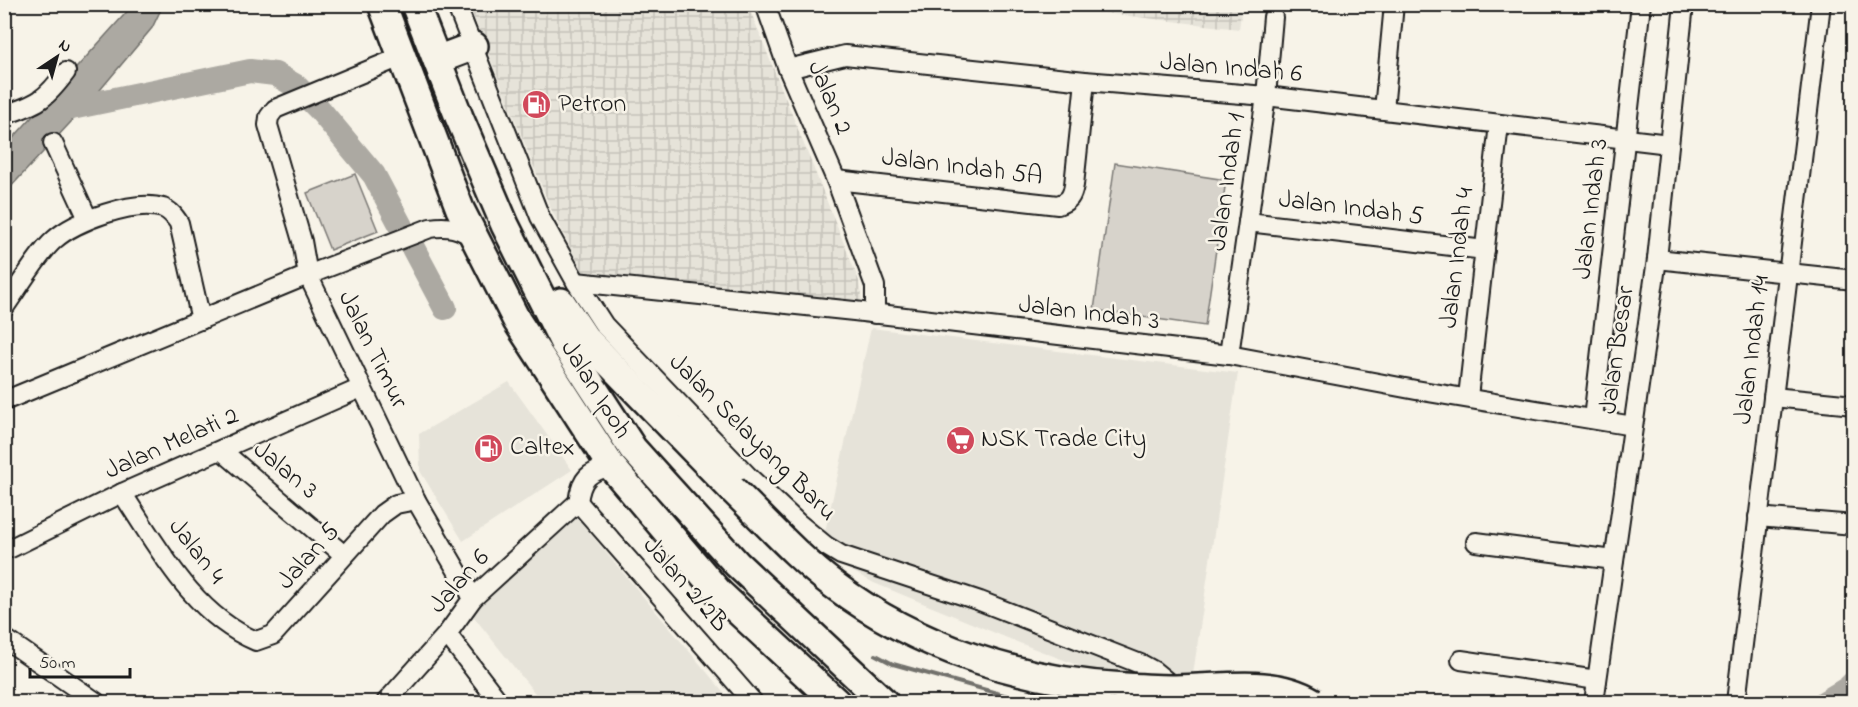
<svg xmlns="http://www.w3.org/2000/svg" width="1858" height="707" viewBox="0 0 1858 707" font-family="'Indie Flower',sans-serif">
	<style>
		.built { fill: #e6e3d9 }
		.industrial { fill: url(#industrial-grid) }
		.green { fill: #d7d3cb; stroke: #7a7874; stroke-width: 1.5 }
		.water { fill: #aca9a2; stroke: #72716c; stroke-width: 1.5 }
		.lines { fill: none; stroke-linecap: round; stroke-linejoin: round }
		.stream { stroke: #72716c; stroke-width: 4 }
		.river { stroke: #aca9a2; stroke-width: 24 }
		.minor-casing { stroke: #1c1c1c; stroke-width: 22 }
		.highway-casing { stroke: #1c1c1c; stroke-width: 32 }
		.minor { stroke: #f7f3e8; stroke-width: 18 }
		.highway { stroke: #f7f3e8; stroke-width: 27 }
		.highway-bridge-casing { stroke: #1c1c1c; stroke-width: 32; stroke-linecap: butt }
		.highway-bridge { stroke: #f7f3e8; stroke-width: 27 }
		.labels { text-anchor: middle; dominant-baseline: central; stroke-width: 5; stroke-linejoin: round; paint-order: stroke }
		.street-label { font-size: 26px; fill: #1c1c1c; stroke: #f7f3e8 }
		.poi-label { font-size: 26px; fill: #1c1c1c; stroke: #f7f3e8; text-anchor: start }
	</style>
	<defs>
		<pattern id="industrial-grid" width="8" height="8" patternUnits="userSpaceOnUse" patternTransform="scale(1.5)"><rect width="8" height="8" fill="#e6e3d9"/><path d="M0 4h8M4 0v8" fill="none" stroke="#c5c2ba"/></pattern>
	</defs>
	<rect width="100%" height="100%" fill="#f7f3e8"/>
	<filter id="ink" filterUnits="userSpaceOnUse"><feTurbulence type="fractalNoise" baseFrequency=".0167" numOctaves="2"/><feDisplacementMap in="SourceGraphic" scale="12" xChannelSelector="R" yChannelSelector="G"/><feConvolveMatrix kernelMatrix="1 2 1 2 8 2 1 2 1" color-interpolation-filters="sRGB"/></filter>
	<g filter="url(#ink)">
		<g class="built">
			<path d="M871,328L1238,373L1193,674L1235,702H1173L1017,642L874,583L820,554Z"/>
			<path d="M509,382L572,470L463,541L420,471L419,434Z"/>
			<path d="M566,505L732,702H542L470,612Z"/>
		</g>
		<g class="industrial">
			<path d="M469,5H748L859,281L862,304L585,276L550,207Z"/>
			<path d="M1037,5L1242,4V5L1239,29Z"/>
		</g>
		<g class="green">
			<path d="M1115,163L1226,180L1205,326L1094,310Z"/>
			<path d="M355,174L378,231L330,250L307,193Z"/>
		</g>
		<path class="water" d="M133,5H163L152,28L95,96L5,193V147Z"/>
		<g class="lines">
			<path class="stream" d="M876,655L893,664L1029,702"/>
			<g class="river">
				<path d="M62,110L250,71L275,74L296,86L319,109L374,175L401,226"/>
				<path d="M413,248L445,308"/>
				<path d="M1825,702L1848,688L1854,682"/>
			</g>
			<defs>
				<g id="minor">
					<path d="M456,4L540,217L576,282L604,325L748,476L798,523L826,546L841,555L980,601L1143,665L1154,671L1192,702"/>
					<path d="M765,4L788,69L836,180L875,286V314"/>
					<path d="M403,56L275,109L269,117L268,125L302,241L308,275L416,500L473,598"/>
					<path d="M788,69L845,55L1085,81L1266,96L1669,144"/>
					<path d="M1384,110L1394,4"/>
					<path d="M4,115C38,104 45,100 66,72"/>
					<path d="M53,143L88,219"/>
					<path d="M836,180L1058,205C1069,201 1072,197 1074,185L1085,81"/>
					<path d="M1248,222L1485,250"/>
					<path d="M1657,259L1854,280"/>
					<path d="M576,282L854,311L1229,355L1416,390L1633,426"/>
					<path d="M4,308C17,290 38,254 54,240C75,221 134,199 163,208C171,211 175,217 179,223L201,320"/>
					<path d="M1229,355L1266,96L1273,17"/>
					<path d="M1468,397L1499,124"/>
					<path d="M1773,397L1854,405"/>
					<path d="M4,401L308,275L430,228C449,225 460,228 475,239"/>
					<path d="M1593,419L1641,4"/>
					<path d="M221,450L344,555"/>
					<path d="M122,493C158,547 193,615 256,641L273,635L382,514L396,504L416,500"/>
					<path d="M578,502L753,702"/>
					<path d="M578,502C581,478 589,472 611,466"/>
					<path d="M1758,517L1854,525"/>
					<path d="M1476,542L1614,560"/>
					<path d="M4,548H11L122,493L361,388"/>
					<path d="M447,634L499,702"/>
					<path d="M4,638L96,702"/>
					<path d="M1461,660L1597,680"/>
					<path d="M386,702L447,634L473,598L578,502"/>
					<path d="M1594,702L1657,259L1684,4"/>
					<path d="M1736,702L1821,4"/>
				</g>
				<g id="highway">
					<path d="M382,4L460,209L517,321L611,466L720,594L836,702"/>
					<path d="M415,4L459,117L505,225L564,343L633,449L737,564L884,702"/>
					<path d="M437,60L474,46"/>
					<path d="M561,302L585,338L732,489"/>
				</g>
			</defs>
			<use href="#minor" class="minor-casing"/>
			<use href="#highway" class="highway-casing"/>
			<use href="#minor" class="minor"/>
			<use href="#highway" class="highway"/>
			<defs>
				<path id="highway-bridge" d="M732,489C765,521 797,557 834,585C916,647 1023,682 1125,687C1142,688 1159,689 1175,689C1221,689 1272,677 1313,702"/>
			</defs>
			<use href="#highway-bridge" class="highway-bridge-casing"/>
			<use href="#highway-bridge" class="highway-bridge"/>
		</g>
	</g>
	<defs>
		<symbol id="fuel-disc" viewBox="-11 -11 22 22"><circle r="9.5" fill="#d1495b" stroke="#f7f3e8"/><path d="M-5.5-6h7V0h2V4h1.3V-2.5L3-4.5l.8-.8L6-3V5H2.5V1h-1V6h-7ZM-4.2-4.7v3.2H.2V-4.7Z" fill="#fff"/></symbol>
		<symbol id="supermarket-disc" viewBox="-11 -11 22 22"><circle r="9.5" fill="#d1495b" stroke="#f7f3e8"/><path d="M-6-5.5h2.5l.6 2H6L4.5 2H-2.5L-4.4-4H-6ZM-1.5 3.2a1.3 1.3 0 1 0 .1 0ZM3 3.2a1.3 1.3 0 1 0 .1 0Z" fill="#fff"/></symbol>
	</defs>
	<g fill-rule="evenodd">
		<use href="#fuel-disc" x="520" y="88" width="33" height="33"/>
		<use href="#supermarket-disc" x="944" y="424" width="33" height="33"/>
		<use href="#fuel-disc" x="472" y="432" width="33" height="33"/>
	</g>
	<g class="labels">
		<g class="street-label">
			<text transform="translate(1231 69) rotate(5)">Jalan Indah 6</text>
			<text transform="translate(829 98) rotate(67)">Jalan 2</text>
			<text transform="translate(962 168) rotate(7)">Jalan Indah 5A</text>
			<text transform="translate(1228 182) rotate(-82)">Jalan Indah 1</text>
			<text transform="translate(1351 209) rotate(7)">Jalan Indah 5</text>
			<text transform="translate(1592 209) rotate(-83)">Jalan Indah 3</text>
			<text transform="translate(1458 258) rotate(-83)">Jalan Indah 4</text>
			<text transform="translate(1089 314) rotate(7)">Jalan Indah 3</text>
			<text transform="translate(372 350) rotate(64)">Jalan Timur</text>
			<text transform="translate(1618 350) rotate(-82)">Jalan Besar</text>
			<text transform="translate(1753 350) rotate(-83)">Jalan Indah 14</text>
			<text transform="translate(595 390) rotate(58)">Jalan Ipoh</text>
			<text transform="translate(752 438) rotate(45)">Jalan Selayang Baru</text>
			<text transform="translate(172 444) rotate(-24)">Jalan Melati 2</text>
			<text transform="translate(285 471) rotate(40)">Jalan 3</text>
			<text transform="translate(196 552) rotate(52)">Jalan 4</text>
			<text transform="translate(309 557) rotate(-48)">Jalan 5</text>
			<text transform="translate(460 582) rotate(-48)">Jalan 6</text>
			<text transform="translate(685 585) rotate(49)">Jalan 2/2B</text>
		</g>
		<g class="poi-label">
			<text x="558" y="105">Petron</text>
			<text x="981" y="440">NSK Trade City</text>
			<text x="510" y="448">Caltex</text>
		</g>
	</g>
	<rect width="1858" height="707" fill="none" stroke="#f7f3e8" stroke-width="24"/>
	<rect x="12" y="12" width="1834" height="683" fill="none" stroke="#1c1c1c" stroke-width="2" filter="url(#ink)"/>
	<g transform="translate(57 57) rotate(36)" stroke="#f7f3e8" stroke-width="4.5" paint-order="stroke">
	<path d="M0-4.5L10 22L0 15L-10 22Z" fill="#1c1c1c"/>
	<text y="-9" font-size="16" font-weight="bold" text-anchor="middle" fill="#1c1c1c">N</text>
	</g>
	<path d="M30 668v9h100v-9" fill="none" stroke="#1c1c1c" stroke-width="3"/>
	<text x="39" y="668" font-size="18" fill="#1c1c1c" stroke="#f7f3e8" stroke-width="4.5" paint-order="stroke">50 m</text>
</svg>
